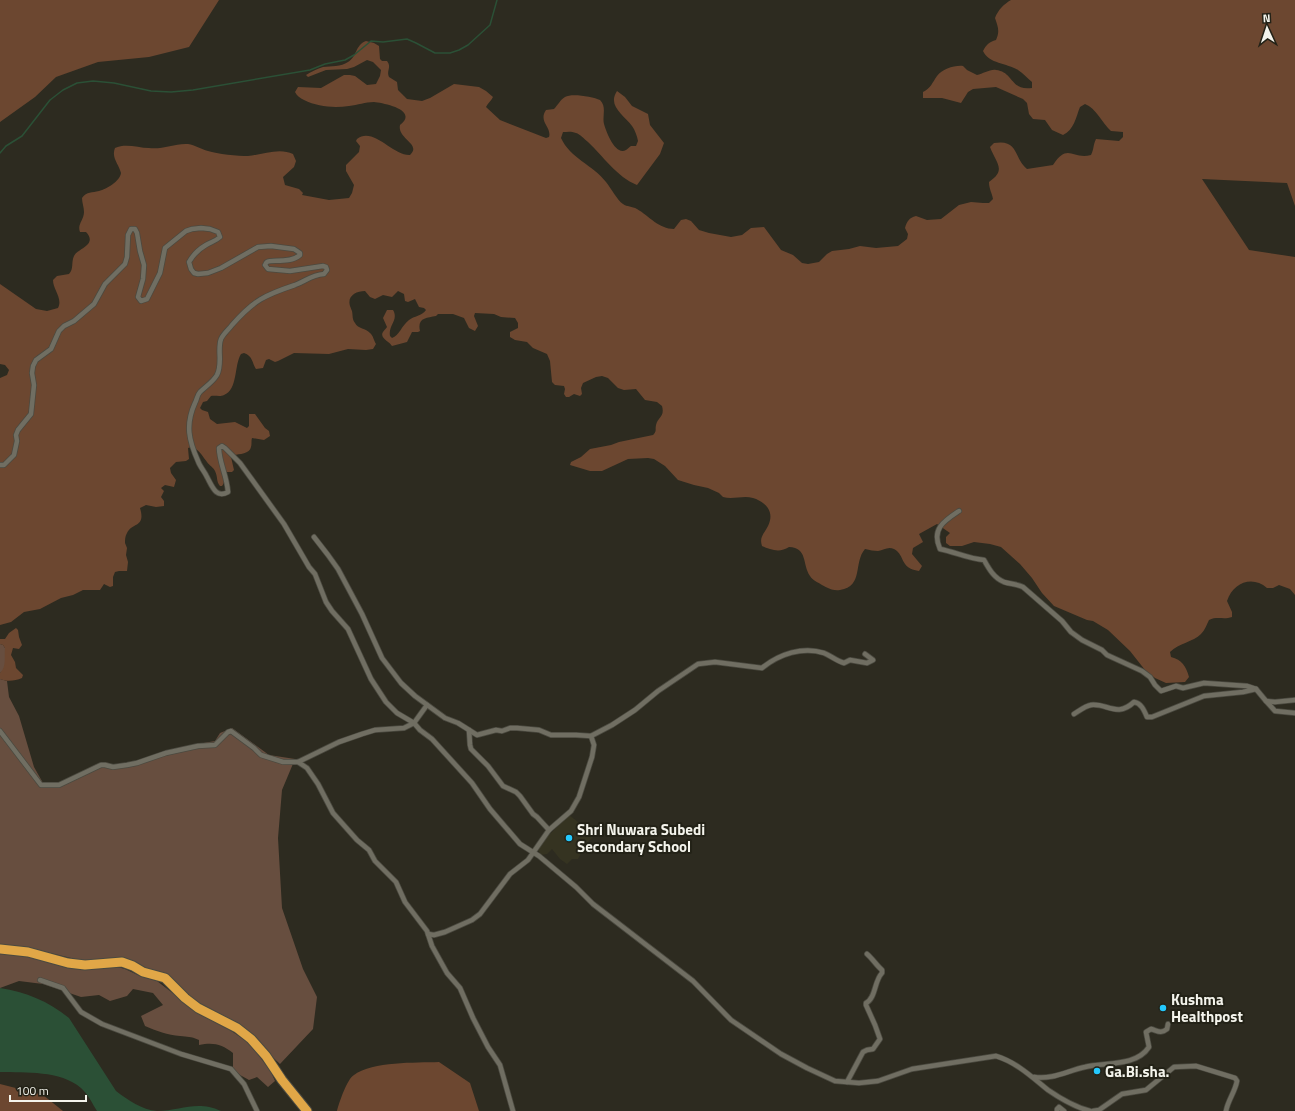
<svg xmlns="http://www.w3.org/2000/svg" width="1295" height="1111" viewBox="0 0 1295 1111" font-family="'Titillium Web',sans-serif">
	<style>
		.built { fill: #353321 }
		.green { fill: #674e3f }
		.forest { fill: #6c4730 }
		.water { fill: #2b5036 }
		.lines { fill: none; stroke-linecap: round; stroke-linejoin: round }
		.stream { stroke: #2b5036; stroke-width: 1.5 }
		.street-casing { stroke: #4b4a40; stroke-width: 6 }
		.highway-casing { stroke: #4b4a40; stroke-width: 11 }
		.street { stroke: #706e62; stroke-width: 4.5 }
		.highway { stroke: #e1a747; stroke-width: 9 }
		.poi-dot { fill: #24c9fe; stroke: #232217; stroke-width: 1.5 }
		.labels { text-anchor: middle; dominant-baseline: central; stroke-width: 4; stroke-linejoin: round; paint-order: stroke }
		.poi-label { font-size: 15px; font-weight: bold; fill: #f4f4ec; stroke: #232217; text-anchor: start }
	</style>
	<rect width="100%" height="100%" fill="#2d2b20"/>
	<path class="built" d="M569,815L582,825L585,822L593,826L598,832L578,852L581,853L578,859H572L567,864L560,859L552,849L547,854L541,855L538,850L541,843Z"/>
	<g class="green">
		<path d="M0,644L3,645L5,648V665L3,671L0,673Z"/>
		<path d="M0,679L7,681L9,697L19,716L34,767L43,783L60,782L97,764L105,762L114,765L135,763L148,757L181,747L215,741L220,733L232,728L269,755L295,759L282,790L278,838L282,908L303,969L317,997L313,1029L280,1064L239,1026L226,1017L198,1004L141,966L127,960L108,958L88,962L33,949L0,947Z"/>
		<path d="M0,953L114,966L125,969L140,976L157,981L192,1008L224,1026L249,1043L270,1070L275,1081L268,1087L257,1077L249,1080L240,1075L233,1069V1053C222,1044 213,1042 199,1045V1040C190,1036 188,1037 180,1036C168,1035 156,1031 145,1026L141,1016L163,1005L153,993L133,989L127,996L110,1001L99,995L81,997L43,984L19,981L0,988Z"/>
	</g>
	<g class="forest">
		<path d="M0,0H219L189,47L149,57L98,62L56,77L35,97L0,122Z"/>
		<path d="M1011,0H1295V206L1287,183L1202,179L1249,250L1295,257V595L1290,589L1279,585L1273,588H1267C1252,575 1233,583 1227,601L1232,612V617C1224,620 1217,616 1209,620C1207,624 1205,630 1201,634C1193,642 1179,643 1170,652L1171,657C1182,660 1186,666 1189,677L1185,682L1166,683L1155,678L1145,670L1130,651L1108,630L1093,621L1087,620L1054,606L1042,593L1032,578L1020,564L1001,547L990,544L974,542L962,546H950L946,543V537L950,533L937,524L919,534L923,542L913,548L912,554L922,566L919,571C899,568 906,556 894,549C888,546 884,550 878,551C874,551 870,550 865,549C853,563 864,586 840,590C832,591 828,588 822,585C818,582 813,581 810,576C802,564 808,548 789,547C780,553 771,550 762,546C759,537 764,534 768,526C775,512 766,502 753,498C743,495 733,500 723,497L719,493L708,488L694,485L678,480L665,466L654,459L648,458L628,459L602,471H590L570,465L571,462L581,457L590,449L611,445L619,442L653,435C657,431 655,430 656,425C658,417 665,417 662,406L657,402L645,400L636,389L624,390L618,388L608,378L602,376L596,377L583,383L581,388L582,394L580,396L574,394L569,397H566L564,394L565,389L564,386L555,385L552,382L550,361L547,354L533,348L527,342L515,340L510,337V332L518,328V323L515,318L501,317L494,314L475,313L474,316L478,326L475,331L469,328L464,318L453,314H438L436,316C426,318 417,318 420,331L418,332H412L407,342L392,346C390,342 379,338 383,332C384,330 386,329 387,327L383,318L387,310H393C399,320 388,325 390,336L392,338C399,336 402,325 409,320C414,316 422,316 426,310L424,308L419,307L415,299L408,302L405,301L404,294L398,291L392,297L383,295L375,299L370,297L365,291C356,291 347,296 350,306C350,306 352,311 352,311C353,316 352,319 355,323C358,329 366,328 370,333C373,335 374,341 376,344L373,349L366,350L348,349L329,354L294,353L278,361L275,362L269,359L266,360L263,368L256,369C252,363 253,356 244,353L241,354C234,365 238,390 224,395C220,397 215,395 211,396L207,401L203,402L200,408L202,410L208,412L210,419L217,424L235,422L247,428L249,426V414H255L265,428L269,431L270,436L264,440L252,438C251,441 252,443 251,447C250,454 239,454 234,455L231,457L234,470L232,472H226C224,477 225,483 222,486H220C216,481 218,477 215,471C214,468 209,465 207,462C202,456 197,445 188,448L189,459L186,461L176,462L170,468L171,473L176,480L174,487L165,485L161,488L164,491L161,497L164,501V506L156,507L146,505L140,508C146,528 132,522 127,533C125,536 125,540 125,543L127,548L126,555L128,562L127,571H119L115,572L113,577V586L110,587L104,584L100,590H83L73,595L61,598L40,609L24,612L11,622L0,625V378L7,375L9,370L5,365L0,364V284L36,309L47,311L58,308C63,298 53,290 53,280L57,276L69,274C74,269 71,262 74,256C78,248 98,245 86,232H80C77,224 84,220 84,212C84,207 82,203 82,198C87,191 92,193 99,191C107,189 120,181 121,173C119,164 111,158 115,148C126,143 138,148 149,148C162,150 175,143 188,144C195,145 201,149 208,151C217,154 238,156 248,156C262,155 279,147 293,154L296,161L294,167L283,177L285,185L299,189L303,193L302,195L329,200L349,198L352,193L354,185L346,171V165L359,152L360,146L356,141L357,139C373,126 393,156 410,155C422,144 397,139 400,125C419,110 384,103 374,102C365,102 358,105 349,106C334,108 318,107 304,100C300,98 297,96 295,92L298,87L321,88L344,75H350L355,76L367,85L376,84L380,76L381,70L373,62L367,60L354,67L347,69L326,70L308,77L306,75C311,72 316,69 323,67C331,66 341,67 348,62C357,57 355,45 366,41L374,43L379,46L380,59L382,61H387C392,67 386,71 389,77L397,82L398,90L407,99L422,101L430,98L454,84L479,87L486,91L493,97C491,101 488,103 486,107L500,120L546,138L549,137C552,127 538,122 546,110L554,109C558,105 560,100 565,97C572,93 593,97 600,100C607,107 602,116 604,124C606,131 615,156 626,150C628,149 629,147 631,146H636L638,141C637,136 635,130 632,126C624,115 607,106 617,91L625,97L632,106L648,114L650,125L664,143L660,154L637,185C617,177 603,156 588,142C584,139 580,134 576,133C571,131 567,132 563,132L561,138C570,158 593,165 606,182C611,188 617,200 623,204C627,207 632,206 637,209C649,216 659,229 674,229L681,220L686,219L691,221L699,230L709,233L731,237L742,235L751,228L764,227L781,250L793,255L802,263L808,264L819,262L827,254L832,251L849,249L860,246L876,248L898,246L907,239L908,234L905,228C907,221 909,218 916,216L927,220L941,219L959,205L971,202L983,203H989L993,199C992,193 989,189 989,182C1007,170 996,163 990,147L994,143C1019,139 1013,157 1027,169L1053,165C1068,142 1072,160 1091,155C1094,149 1093,145 1096,139L1119,141L1123,137V132L1111,131C1102,123 1096,108 1085,104L1080,107C1076,117 1074,130 1063,135L1052,130L1045,120L1033,119L1029,114L1027,103L1023,99L996,87L973,89L968,92L961,103L942,98H923V92C931,88 932,83 937,76C942,69 955,65 963,66L967,70L977,75C983,74 990,69 996,70C1014,72 1010,91 1032,88V82C1028,79 1023,73 1018,70C1007,63 989,64 983,51C986,45 989,42 996,40C1000,31 998,27 995,18C998,10 1004,4 1011,0Z"/>
		<path d="M16,628L18,630L19,637L22,645L19,649L13,648L11,655L15,662L16,668L23,675L22,678C15,681 7,682 0,679V673C7,667 4,656 5,648L3,645L0,644V639H5L9,633Z"/>
		<path d="M439,1062L470,1083L479,1111H337C339,1103 347,1079 354,1075C373,1061 415,1063 439,1062Z"/>
		<path d="M0,1084L43,1095L63,1111H0Z"/>
	</g>
	<path class="water" d="M0,988C26,992 48,1001 69,1018L116,1091C128,1100 142,1110 157,1111C181,1111 196,1100 221,1111H97C92,1103 88,1094 81,1088C60,1070 26,1073 0,1072Z"/>
	<g class="lines">
		<path class="stream" d="M0,153L6,146L22,136L50,100L63,90L77,83L93,81L114,83L151,91L171,92L193,90L310,70L325,64L345,60L354,55L371,41L383,42L407,39L416,43L435,53H450L459,50L468,45L490,25L497,0"/>
		<defs>
			<g id="street">
				<path d="M0,465H4L14,455L17,441L16,435L18,430L31,414L34,385L32,373L33,366L36,360L51,349L59,331L64,326L74,321L94,304L105,284L125,264L127,257L128,235L131,229H135L137,233L140,251L144,265L143,279L138,297L141,301L147,299L160,273L165,248L186,231L192,229L201,228L210,229L218,232L220,237C216,241 211,242 206,245C199,249 193,255 189,262L191,269L194,273L198,274L208,273L221,268L258,247L271,246L294,249L300,253V255C290,264 271,259 267,262C266,262 266,264 265,265L268,269L290,271L323,266L326,267L327,270L324,274C311,275 306,281 295,285C265,295 254,300 232,325C229,329 223,334 221,339C217,350 223,363 217,375C213,382 205,387 200,392C197,395 197,400 195,403C185,425 189,441 198,461C200,467 205,472 207,477C212,486 216,499 228,492C227,476 219,462 219,448L222,446L225,448L240,463L284,524L309,567L315,574L326,602L332,611L348,629L371,679L386,702L397,713L414,723L420,730L432,739L472,783L490,809L520,844L539,856L576,887L593,904L693,981L731,1020L781,1054L807,1068L835,1081L859,1083L878,1081L912,1069L996,1056C1016,1062 1032,1077 1048,1090C1061,1099 1075,1107 1090,1111"/>
				<path d="M959,511C944,521 931,529 940,549C955,552 969,559 984,560C989,569 994,578 1004,582C1010,584 1017,584 1023,587L1062,621L1071,632L1082,640L1102,650L1107,655L1142,671L1150,677L1155,685L1161,691L1176,686L1183,688L1204,683L1247,686L1256,689L1243,692L1204,696L1152,717H1147C1144,710 1141,703 1134,702C1117,718 1107,703 1091,705C1085,706 1079,711 1074,714"/>
				<path d="M314,537L328,555L338,569L362,614L382,658L401,683L415,696L445,718L458,723L477,735L496,730L502,731L510,728H517L539,730L551,735H576L591,736"/>
				<path d="M1256,689L1266,701L1275,702L1295,700"/>
				<path d="M1266,701L1275,711L1295,713"/>
				<path d="M469,730L470,745L471,749L488,766L503,786L516,792L520,796L533,814L537,817L549,830"/>
				<path d="M0,731L41,785H59L101,765H105L113,767L127,765L137,763L166,753L198,746L215,745L228,732L231,731L254,748L261,755L283,762H298L339,742L362,734L375,730L404,728L414,723L427,705"/>
				<path d="M298,762L307,768L318,784L333,813L357,840L369,850L375,861L396,882L405,902L427,931L432,946L447,973L460,988L473,1018L488,1047L500,1065L513,1111"/>
				<path d="M428,934L434,935L445,932L472,920L480,914L510,874L528,860L549,830L571,811L579,797L592,757L594,745L591,736L612,725L635,710L658,691L698,664L715,662L762,668C779,654 803,646 824,653C831,656 837,661 844,663L850,660L867,663L873,660L865,654"/>
				<path d="M40,980L63,988L81,1012L102,1024L181,1054L231,1069L244,1084L257,1111"/>
				<path d="M1034,1077C1052,1080 1067,1071 1085,1067C1105,1062 1136,1067 1149,1047L1146,1032L1151,1029C1158,1031 1161,1034 1167,1029L1168,1024"/>
				<path d="M847,1082L863,1052L867,1050L873,1049L880,1039L875,1025L866,1005V1003C876,998 874,981 882,973V970C876,965 873,959 867,954"/>
				<path d="M1057,1111V1109L1059,1107L1064,1111"/>
				<path d="M1093,1111L1099,1110L1122,1094L1146,1090L1174,1067L1196,1066L1235,1078L1237,1081C1235,1092 1228,1100 1226,1111"/>
			</g>
			<path id="highway" d="M0,949L28,952L68,963L85,965L122,962L133,966L143,972L165,978L185,998L198,1008L237,1028L251,1039L266,1056L282,1080L307,1111"/>
		</defs>
		<use href="#street" class="street-casing"/>
		<use href="#highway" class="highway-casing"/>
		<use href="#street" class="street"/>
		<use href="#highway" class="highway"/>
	</g>
	<g class="poi-dot">
		<circle cx="569" cy="838" r="4"/>
		<circle cx="1163" cy="1008" r="4"/>
		<circle cx="1097" cy="1071" r="4"/>
	</g>
	<g class="labels">
		<g class="poi-label">
			<text x="577" y="829">Shri Nuwara Subedi<tspan x="577" dy="17">Secondary School</tspan></text>
			<text x="1171" y="999">Kushma<tspan x="1171" dy="17">Healthpost</tspan></text>
			<text x="1105" y="1071">Ga.Bi.sha.</text>
		</g>
	</g>
	<g transform="translate(1267 28) rotate(357)" stroke="#232217" stroke-width="3" paint-order="stroke">
	<path d="M0-3L7 15L0 10L-7 15Z" fill="#f4f4ec"/>
	<text y="-6" font-size="11" font-weight="bold" text-anchor="middle" fill="#f4f4ec">N</text>
	</g>
	<path d="M10 1095v6h76v-6" fill="none" stroke="#f4f4ec" stroke-width="2"/>
	<text x="16" y="1095" font-size="12" fill="#f4f4ec" stroke="#232217" stroke-width="3" paint-order="stroke">100 m</text>
</svg>
